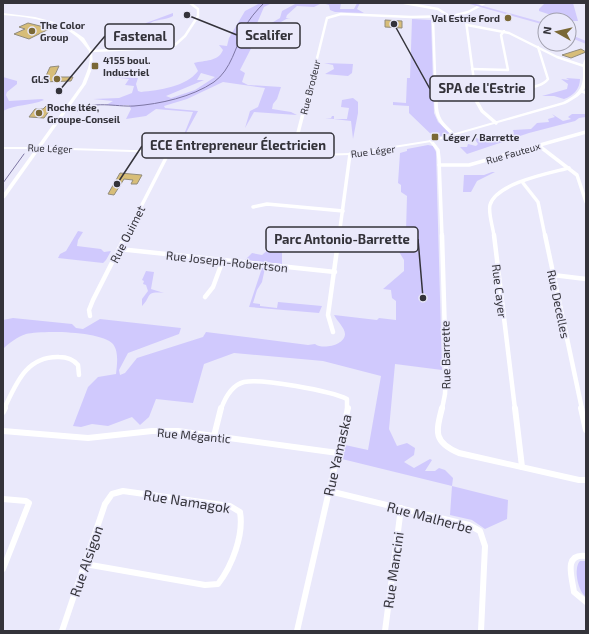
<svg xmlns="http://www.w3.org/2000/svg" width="589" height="634" viewBox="0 0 589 634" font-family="'Exo 2',sans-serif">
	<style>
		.green { fill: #d0c9fd; fill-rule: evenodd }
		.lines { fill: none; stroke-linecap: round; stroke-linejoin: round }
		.stream { stroke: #7d76a4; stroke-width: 1 }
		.building { fill: #d7bd78; stroke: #928c7c }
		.minor-far3 { stroke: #fff; stroke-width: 2.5 }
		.minor-far2 { stroke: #fff; stroke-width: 3.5 }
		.minor-far1 { stroke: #fff; stroke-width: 4.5 }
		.minor { stroke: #fff; stroke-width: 6 }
		.tertiary { fill: #fff; fill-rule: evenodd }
		.secondary { fill: #fff; fill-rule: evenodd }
		.primary { fill: #d4cdfd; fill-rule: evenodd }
		.poi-dot { fill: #7a6836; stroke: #eae9fb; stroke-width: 1.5 }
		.labels { text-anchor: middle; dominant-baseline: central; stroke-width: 3; stroke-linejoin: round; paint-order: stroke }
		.far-poi-label { font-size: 10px; font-weight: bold; fill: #34333a; stroke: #eae9fb; text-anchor: start }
		.far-street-label { font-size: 10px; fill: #34333a; stroke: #eae9fb }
		.street-label { font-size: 12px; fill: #34333a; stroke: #eae9fb }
		.near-street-label { font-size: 14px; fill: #34333a; stroke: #eae9fb }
		.leader { fill: none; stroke: #34333a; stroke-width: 1.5 }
		.callout-dot { fill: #34333a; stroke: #eae9fb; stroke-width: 1.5 }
		.callout { fill: #eae9fb; stroke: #34333a; stroke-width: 1.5 }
		.callout-label { font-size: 13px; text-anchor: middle; font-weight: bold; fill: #34333a }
	</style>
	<rect width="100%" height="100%" fill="#eae9fb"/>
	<g class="green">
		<path d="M260,3H272L264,7L255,28H263L280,18L282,11L297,3H341L340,9H354L357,3H360L357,9L364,13L335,12L330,10L329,5L322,3L314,7L297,6L287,15L286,18H291C284,18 280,25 272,25L271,27H272L259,33L241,68L240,70L245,73L242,82L248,85L281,87L277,99L273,104L272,109L291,112L297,115L254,112L245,128L250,111L258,107L265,88L223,82L187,99L164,106L165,108L198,111L181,142L193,112L156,109L146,116L126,119L131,109L129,105H106L113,101L93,99L119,98L132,93L134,86L125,85L129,79L111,77L138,78L136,84L138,91L141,92C159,90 186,87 198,71L194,63C205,60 218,62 223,50L219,45L227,46L229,38L245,11ZM201,73L215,77L195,90L171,98L166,96L204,80H197Z"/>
		<path d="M545,3H573L578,21H569L539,11V9Z"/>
		<path d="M173,13V16C165,21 155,18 148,25L169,26V28L152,30L143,27L146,23Z"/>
		<path d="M412,19L431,20L434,113L438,122L450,133L435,138L409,113V106L393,105V102L406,103L407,78H410Z"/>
		<path d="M324,63L353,64L352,73L348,76L325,74L334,69L333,65Z"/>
		<path d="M3,77L17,81V84L7,92L6,95L9,101L42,99L44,100C30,106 16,104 3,111Z"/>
		<path d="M566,78L580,79C580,89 573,96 564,99L554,96H542L567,89L568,84L561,79L569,80Z"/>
		<path d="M353,98L358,102V113L353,139L351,121L325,118H331L332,116H334V119H347L349,108L341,107L342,100Z"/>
		<path d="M552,114L563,121L571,119L568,117L572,114H586V117L579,118L575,121L529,133L467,154L460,147H467L468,144L476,146L478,144L474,138L476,137L478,139L494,136L502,138L514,134L513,130L531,129L537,123L549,122L548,119L555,117Z"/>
		<path d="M428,145L433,146L436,152L442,370L395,364L389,429L397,446L407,443L415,448L414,455L404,462L414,468L430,459L432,460L425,471H435L439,468L445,470L453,478L452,486L508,500L507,519L485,529L472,520L450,515L452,486L342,459L345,445L368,450L381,376L323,361L234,353L204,364L193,403L156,399L149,417L140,425L132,417L108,426L92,424L81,427L73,426L88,387L98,377L116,374C117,365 119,352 113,344C102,331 43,330 26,334C17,337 9,343 3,349V320L13,318L72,324L76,328L83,329L100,319L181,328L179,334L128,353L119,370L120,375L125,373L137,358L203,337L206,332L308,345L315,344C323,350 345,345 345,334C345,328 337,321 334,315L377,320L379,318L396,320V301L392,298L391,290L383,289L404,271V260L398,250L399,231H406L407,196L401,192V185L398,183L400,153L407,151V149Z"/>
		<path d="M492,172H495L477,181L471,192H463L464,175H484Z"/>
		<path d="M78,231L83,232L78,240L77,246L101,249L104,252L111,251L106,260L103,263L58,258L60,254L66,251Z"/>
		<path d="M269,249L282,251V264L245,260L252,253L262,255Z"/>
		<path d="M262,268H265L262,282L257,290L253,303L260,304V306L277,308L278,302L322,306L319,313L249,307Z"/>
		<path d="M146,271L154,272L151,289L164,293C144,291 152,297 142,306V299L148,291L146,285L143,284L144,281L142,280Z"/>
		<path d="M580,561H586V597C578,592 573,568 580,561Z"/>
	</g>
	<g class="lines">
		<g class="stream">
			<path d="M77,111C92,100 116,107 134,106C160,104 192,97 214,82C231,70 236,46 244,29C249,19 256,11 264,3"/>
			<path d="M3,183L24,154"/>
		</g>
	</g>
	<g class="building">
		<path d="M385,20L402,21V28L385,27Z"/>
		<path d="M28,23L40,26L49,29L29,39L14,34L25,29L19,27Z"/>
		<path d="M581,49L586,52L571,58L562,55Z"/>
		<path d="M59,66L54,77H73L71,81L41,82L43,78H45L50,67Z"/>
		<path d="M46,106L52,107L44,118L29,117L35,109H43Z"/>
		<path d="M120,173L142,175L137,184H131L133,180L124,179L114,195L108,194Z"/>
	</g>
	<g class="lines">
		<g class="minor-far3">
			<path d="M404,3L438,9L449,16"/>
			<path d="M446,19H462L466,21L477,103"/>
			<path d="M467,25L509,33L557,57L584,66"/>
			<path d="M91,51L158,48L175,45L185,36L198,16V9L190,3"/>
			<path d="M472,69L508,70L501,35L504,31"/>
			<path d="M474,87C492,88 537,94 548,79L538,47"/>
			<path d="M581,91L586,93"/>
			<path d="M306,103L327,18L341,14L411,17L453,16L468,12L485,3"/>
			<path d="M436,103L433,20L439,18"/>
		</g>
		<g class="minor-far2">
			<path d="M436,102C436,119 442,124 454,135"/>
			<path d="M477,102L482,111L496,123"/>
			<path d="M431,141L438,150L439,159L442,236"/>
			<path d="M538,145L577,175L586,202"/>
			<path d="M292,156L306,102"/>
			<path d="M439,165H469L586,132"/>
			<path d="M523,183L538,202L545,236"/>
			<path d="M253,207L267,204L343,211"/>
			<path d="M126,236L169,152"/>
			<path d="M339,236L350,154"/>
			<path d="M494,236C493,227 488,213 490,205C496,183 550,173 569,168"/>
		</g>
		<g class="minor-far1">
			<path d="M442,235L446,371L445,394L442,409"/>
			<path d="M494,235L515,409"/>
			<path d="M545,235L582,409"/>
			<path d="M119,249L335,272"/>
			<path d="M553,275L586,279"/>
			<path d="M205,297L213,287L223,260"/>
			<path d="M90,316L89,310L93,300L126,235"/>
			<path d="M333,332L328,315L339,235"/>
			<path d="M4,409C16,384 26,356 59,357C66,357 73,359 78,365L79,375"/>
			<path d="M221,409C225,398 232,385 244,382C261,378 331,391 347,399V409"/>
		</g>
		<g class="minor">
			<path d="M442,408C436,432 433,442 459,453L579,480H586"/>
			<path d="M515,408L522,467"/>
			<path d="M581,408L586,430"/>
			<path d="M3,412L5,408"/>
			<path d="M3,431L88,438L152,431H178L338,453"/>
			<path d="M214,436L221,408"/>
			<path d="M329,491L469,525L480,531L485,546L481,631"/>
			<path d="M3,499L26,501L29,503L3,569"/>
			<path d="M586,556C563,553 572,577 574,592L586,602"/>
			<path d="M62,631L105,504L112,494L123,491L230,506L240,512C244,535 232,566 218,584L205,585L85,564"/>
			<path d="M297,631L348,408"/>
			<path d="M385,631L401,508"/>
		</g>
		<path class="tertiary" d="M585,59H586C586,66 588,78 586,85C584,94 573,100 565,104L431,142L350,155L285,157L39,149H3V147H39L285,155L350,153L431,140L563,102C577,95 584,89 583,72C583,67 582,64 585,59Z"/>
		<path class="secondary" d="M3,13L35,17L54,22L71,29L84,38L92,51L93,66L86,84L5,198L3,199V194L82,84C86,73 92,63 89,51C88,50 86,47 85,46C69,22 30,17 3,15Z"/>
		<g class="primary">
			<path d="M466,3H472L545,23V25Z"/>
			<path d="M569,34L586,41V44L569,37Z"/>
		</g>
	</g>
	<g class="poi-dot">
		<circle cx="508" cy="18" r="4"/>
		<circle cx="32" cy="31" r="4"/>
		<rect x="91" y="62" width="8" height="8" rx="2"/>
		<circle cx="57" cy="79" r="4"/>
		<circle cx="39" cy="113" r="4"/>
		<rect x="431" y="133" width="8" height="8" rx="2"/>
	</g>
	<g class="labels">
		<g class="far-poi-label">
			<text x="500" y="18" text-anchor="end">Val Estrie Ford</text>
			<text x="40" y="25">The Color<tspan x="40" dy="12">Group</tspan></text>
			<text x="103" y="60">4155 boul.<tspan x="103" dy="12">Industriel</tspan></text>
			<text x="49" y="79" text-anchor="end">GLS</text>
			<text x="47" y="107">Roche ltée,<tspan x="47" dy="12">Groupe-Conseil</tspan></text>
			<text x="443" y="137">Léger / Barrette</text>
		</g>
		<g class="far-street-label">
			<text transform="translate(310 87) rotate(-76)">Rue Brodeur</text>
			<text transform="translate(50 148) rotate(2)">Rue Léger</text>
			<text transform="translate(373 151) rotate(-7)">Rue Léger</text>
			<text transform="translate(513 153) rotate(-16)">Rue Fauteux</text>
		</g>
		<g class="street-label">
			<text transform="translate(127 234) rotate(-63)">Rue Ouimet</text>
			<text transform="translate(227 261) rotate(6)">Rue Joseph-Robertson</text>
			<text transform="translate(500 291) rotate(83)">Rue Cayer</text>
			<text transform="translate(559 304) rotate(78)">Rue Decelles</text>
			<text transform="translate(445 355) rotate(-91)">Rue Barrette</text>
			<text transform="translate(194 435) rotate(5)">Rue Mégantic</text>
		</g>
		<g class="near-street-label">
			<text transform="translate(337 455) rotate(-77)">Rue Yamaska</text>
			<text transform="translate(187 501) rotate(9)">Rue Namagok</text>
			<text transform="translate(430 517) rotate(15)">Rue Malherbe</text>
			<text transform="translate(86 561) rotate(-71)">Rue Alsigon</text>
			<text transform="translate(393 570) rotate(-82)">Rue Mancini</text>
		</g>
	</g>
	<path class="leader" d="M187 15L237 35M59 91L105 36M394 24L430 89M117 184L142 146M423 298L418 239"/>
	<g class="callout-dot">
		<circle cx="187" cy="15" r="4"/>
		<circle cx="59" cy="91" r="4"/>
		<circle cx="394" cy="24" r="4"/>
		<circle cx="117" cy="184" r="4"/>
		<circle cx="423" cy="298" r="4"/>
	</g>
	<g class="callout">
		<rect x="237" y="23" width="63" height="25" rx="4"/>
		<rect x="105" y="24" width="69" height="25" rx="4"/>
		<rect x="430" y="76" width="104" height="25" rx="4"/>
		<rect x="142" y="133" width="192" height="25" rx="4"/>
		<rect x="266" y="227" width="152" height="25" rx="4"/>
	</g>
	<g class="callout-label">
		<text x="269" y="40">Scalifer</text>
		<text x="140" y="41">Fastenal</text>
		<text x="482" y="93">SPA de l'Estrie</text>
		<text x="238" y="150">ECE Entrepreneur Électricien</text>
		<text x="342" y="244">Parc Antonio-Barrette</text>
	</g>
	<rect width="589" height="634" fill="none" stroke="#34333a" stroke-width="8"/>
	<g transform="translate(557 32) rotate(278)"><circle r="19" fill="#eae9fb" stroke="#a1a0ae"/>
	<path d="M0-3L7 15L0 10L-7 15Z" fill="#7a6836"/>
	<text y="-6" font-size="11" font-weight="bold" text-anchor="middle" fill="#34333a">N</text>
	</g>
</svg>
